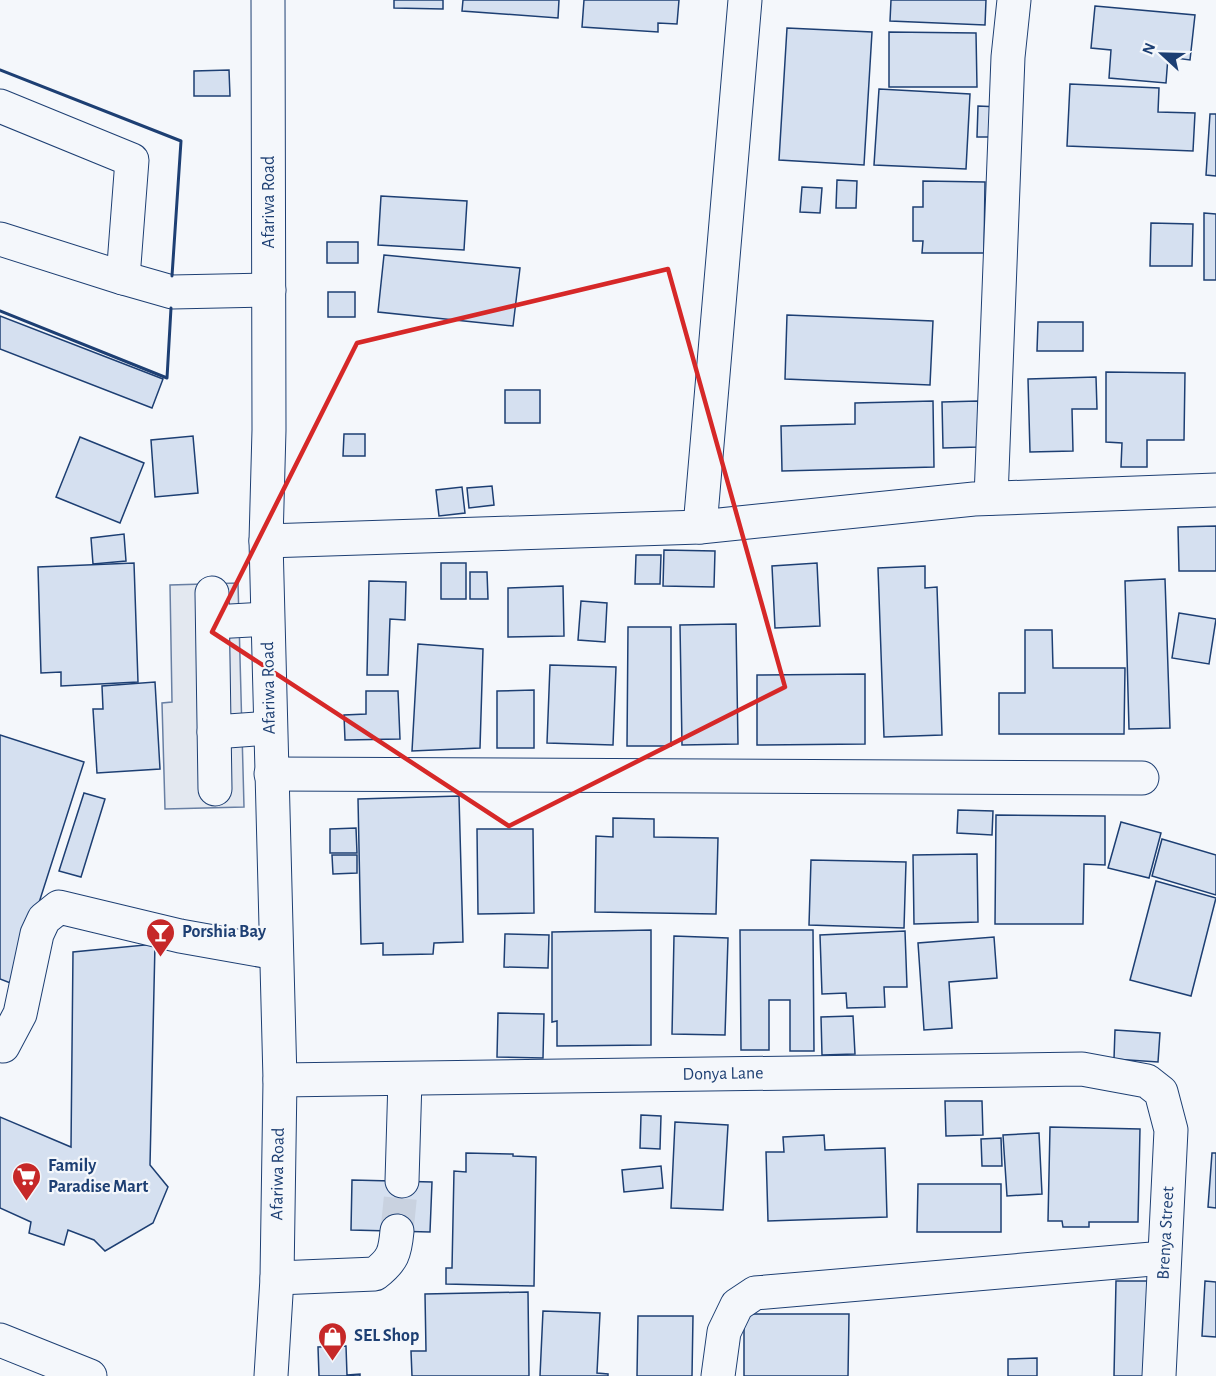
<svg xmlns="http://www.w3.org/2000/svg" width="1216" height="1376" viewBox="0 0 1216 1376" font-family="'Alegreya Sans',sans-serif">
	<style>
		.parking { fill: #e3e8f0; stroke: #687fa3; stroke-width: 1.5 }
		.building { fill: #d5e0f0; stroke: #1d3f73; stroke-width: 1.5 }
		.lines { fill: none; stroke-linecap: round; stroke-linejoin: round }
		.minor-tunnel { stroke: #c9d2e0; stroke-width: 33; stroke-dasharray: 33 16; stroke-linecap: butt }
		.minor-casing { stroke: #1d3f73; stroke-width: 35 }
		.minor { stroke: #f4f7fb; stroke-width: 33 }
		.wall { stroke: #1d3f73; stroke-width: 3 }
		.marked { fill: none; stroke: #d62828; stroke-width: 4.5; stroke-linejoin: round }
		.labels { text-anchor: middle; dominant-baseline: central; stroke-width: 4.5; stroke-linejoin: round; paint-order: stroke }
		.street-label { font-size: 18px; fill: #1d3f73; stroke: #f4f7fb }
		.poi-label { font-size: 18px; font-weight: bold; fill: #1d3f73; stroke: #f4f7fb; text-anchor: start }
	</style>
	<rect width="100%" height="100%" fill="#f4f7fb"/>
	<path class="parking" d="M238,583L244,807L165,809L162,703L172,702L170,585Z"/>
	<g class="building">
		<path d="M394,0H443V9L394,8Z"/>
		<path d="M463,0H559L558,18L462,11Z"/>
		<path d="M584,0H679L677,24L658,23V32L582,27Z"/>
		<path d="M891,0H986L985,25L890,21Z"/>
		<path d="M1095,6L1195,15L1190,60L1168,57L1166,83L1109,78L1111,50L1091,48Z"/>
		<path d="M787,28L872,32L864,165L779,160Z"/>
		<path d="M889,32L976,33L977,87H889Z"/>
		<path d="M229,70L230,96H194V71Z"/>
		<path d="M1070,84L1159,88L1158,112L1195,113L1193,151L1067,146Z"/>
		<path d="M879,89L970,94L966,169L874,165Z"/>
		<path d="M978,106L1000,107L999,137H977Z"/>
		<path d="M1210,114H1216V176L1206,175Z"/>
		<path d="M837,180L857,181L856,208H836Z"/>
		<path d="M923,181L985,182L984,253H922L923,241H913V207H923Z"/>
		<path d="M802,187L822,188L820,213L800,212Z"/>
		<path d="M381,196L467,201L464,250L378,245Z"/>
		<path d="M1204,213L1216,214V280H1204Z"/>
		<path d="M1151,223L1193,224L1192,266H1150Z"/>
		<rect x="327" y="242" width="31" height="21"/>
		<path d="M384,255L520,268L513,326L378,312Z"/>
		<rect x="328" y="292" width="27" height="25"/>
		<path d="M787,315L933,321L930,385L785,379Z"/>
		<path d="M0,316L163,379L152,408L0,349Z"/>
		<path d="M1038,322H1083V351H1037Z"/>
		<path d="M1106,372L1185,373L1184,440H1147V467H1121L1122,443L1106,442Z"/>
		<path d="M1096,377L1097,409H1072L1073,451L1030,452L1028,379Z"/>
		<rect x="505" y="390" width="35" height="33"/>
		<path d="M933,401L934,467L782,471L781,426L855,424V403Z"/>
		<path d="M978,401L979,447L943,448L942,402Z"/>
		<path d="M344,434H365V456H343Z"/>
		<path d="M193,436L198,493L155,497L151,440Z"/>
		<path d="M80,437L144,463L120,523L56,497Z"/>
		<path d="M492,486L494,505L469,508L467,488Z"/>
		<path d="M462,487L465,513L439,516L436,490Z"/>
		<path d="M1216,526V571H1179L1178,527Z"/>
		<path d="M124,534L126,561L93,564L91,538Z"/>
		<path d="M664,550L715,551L714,587L663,586Z"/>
		<path d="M636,555H661L660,584H635Z"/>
		<path d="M134,563L138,682L61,686V672L41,673L38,567Z"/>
		<rect x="441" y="563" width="25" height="36"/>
		<path d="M817,563L820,626L775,628L772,566Z"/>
		<path d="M925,566V588L937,587L942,735L884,737L878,568Z"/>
		<path d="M470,572H487L488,599H470Z"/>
		<path d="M1165,579L1170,728L1129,729L1125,581Z"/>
		<path d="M369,581L406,582L405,620L390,619L388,675H367Z"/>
		<path d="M563,586L564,636L508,637V588Z"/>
		<path d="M581,601L607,603L605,642L578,640Z"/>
		<path d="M1179,613L1216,619L1209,664L1172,658Z"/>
		<path d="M736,624L738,744L682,745L680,625Z"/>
		<path d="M628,627H671V746H627Z"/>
		<path d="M1025,630H1052L1053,668H1125L1124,734H999V693H1025Z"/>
		<path d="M418,644L483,649L480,748L412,751Z"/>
		<path d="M550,665L616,667L613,745L547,743Z"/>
		<path d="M865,674V744L757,745V675Z"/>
		<path d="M155,682L160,769L97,773L93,709H103L102,686Z"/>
		<path d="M534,690V748H497V691Z"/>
		<path d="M366,691H398L400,739L345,740L344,715L366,714Z"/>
		<path d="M0,735L84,762L13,984L0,979Z"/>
		<path d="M84,793L105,799L81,877L59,871Z"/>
		<path d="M459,796L463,942L434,943L433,954L383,955V943L361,944L358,799Z"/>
		<path d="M958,810L993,811L992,835L957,833Z"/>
		<path d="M996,815L1105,816V865L1084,864L1083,924H995Z"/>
		<path d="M613,818L654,819V837L718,838L716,914L595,912L596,836L613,837Z"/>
		<path d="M1121,822L1161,833L1149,878L1108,868Z"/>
		<path d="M356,828L357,853H330V829Z"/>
		<path d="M477,829H533L534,913L478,914Z"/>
		<path d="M1162,839L1216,855V895L1152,876Z"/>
		<path d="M977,854L978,922L914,924L913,855Z"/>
		<path d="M332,855H357V873L333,874Z"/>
		<path d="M811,860L906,862L904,928L809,925Z"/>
		<path d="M1156,881L1216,898L1191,996L1130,980Z"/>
		<path d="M651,930V1045L557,1046V1021L552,1022V932Z"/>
		<path d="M740,930H813L814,1051H790V1000H769V1050H741Z"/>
		<path d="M905,931L907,987H884L885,1007L847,1008L846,993L822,994L820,935Z"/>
		<path d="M505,934L549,935L548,968L504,967Z"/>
		<path d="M674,936L728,938L725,1035L672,1034Z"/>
		<path d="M994,937L997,978L949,982L952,1028L924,1030L918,943Z"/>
		<path d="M155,944L150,1165L168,1187L153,1223L105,1251L94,1240L68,1230L64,1245L29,1233L31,1222L0,1208V1117L71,1147L73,952Z"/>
		<path d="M498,1013L544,1014L543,1058L497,1057Z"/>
		<path d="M853,1016L855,1054L822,1055L821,1017Z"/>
		<path d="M1115,1030L1160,1033L1158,1062L1114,1059Z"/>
		<path d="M945,1101H982L983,1135L946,1136Z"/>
		<path d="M641,1115L661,1116L660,1149L640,1148Z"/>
		<path d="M675,1122L728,1125L723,1210L671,1208Z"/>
		<path d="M1050,1127L1140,1129L1138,1222H1089V1227H1063L1062,1221H1048Z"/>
		<path d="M1039,1133L1042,1194L1007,1196L1003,1135Z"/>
		<path d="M824,1135L825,1150L885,1148L887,1217L768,1221L766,1152H784L783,1137Z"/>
		<path d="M1001,1138L1002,1166H982L981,1139Z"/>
		<path d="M466,1153L513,1154V1156L536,1157L534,1286L446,1284V1268H452L454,1171L466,1172Z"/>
		<path d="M1212,1153H1216V1208L1208,1207Z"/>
		<path d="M661,1166L663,1188L624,1192L622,1170Z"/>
		<path d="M352,1180L432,1182L430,1232L351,1230Z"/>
		<path d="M918,1184H1001V1232H917Z"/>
		<path d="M1116,1281H1151L1150,1376H1114Z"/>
		<path d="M1205,1281L1216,1282V1337L1202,1336Z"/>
		<path d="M528,1292L529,1376H412L411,1351H426L425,1294Z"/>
		<path d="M543,1311L600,1313L597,1373L608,1374V1376H540Z"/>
		<path d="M744,1314H849L848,1376H744Z"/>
		<path d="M638,1316H693L692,1376H637Z"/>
		<path d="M346,1346L347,1375L360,1374V1376H319L318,1347Z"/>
		<path d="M1037,1358V1376H1008V1359Z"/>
	</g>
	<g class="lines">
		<path class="minor-tunnel" d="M397,1231L402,1181"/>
		<defs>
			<g id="minor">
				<path d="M268,0L269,430L266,541L280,1080L277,1278L271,1376"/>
				<path d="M0,106L132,160L123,278"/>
				<path d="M0,239L123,278L172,292L269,290"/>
				<path d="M991,498L1008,57L1014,0"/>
				<path d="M700,527L745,0"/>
				<path d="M266,541L700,527L974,499L1216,490"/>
				<path d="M212,593L215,789"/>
				<path d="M213,622L267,619"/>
				<path d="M214,732L270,728"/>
				<path d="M271,774L1142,778"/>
				<path d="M0,1045L3,1046L20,1014L37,934L44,919L59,907L180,936L276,953"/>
				<path d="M280,1080L1082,1069L1147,1081L1161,1092L1171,1130L1159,1376"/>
				<path d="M402,1181L405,1079"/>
				<path d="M277,1278L375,1274C393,1260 395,1253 397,1231"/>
				<path d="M0,1340L90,1376"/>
				<path d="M718,1376L724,1332L737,1305L755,1293L1164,1258"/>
			</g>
		</defs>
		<use href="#minor" class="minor-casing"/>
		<use href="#minor" class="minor"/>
		<g class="wall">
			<path d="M0,70L181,141L172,276"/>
			<path d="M0,311L167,378L171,308"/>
		</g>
	</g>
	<path class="marked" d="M668,269L785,687L509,826L212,632L357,343Z"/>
	<defs>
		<symbol id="bar-pin" viewBox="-11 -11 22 30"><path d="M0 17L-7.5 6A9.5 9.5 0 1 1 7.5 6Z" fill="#c62828" stroke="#f4f7fb"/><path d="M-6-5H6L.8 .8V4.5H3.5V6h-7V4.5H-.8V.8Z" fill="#fff"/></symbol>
		<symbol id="supermarket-pin" viewBox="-11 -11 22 30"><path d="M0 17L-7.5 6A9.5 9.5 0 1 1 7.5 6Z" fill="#c62828" stroke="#f4f7fb"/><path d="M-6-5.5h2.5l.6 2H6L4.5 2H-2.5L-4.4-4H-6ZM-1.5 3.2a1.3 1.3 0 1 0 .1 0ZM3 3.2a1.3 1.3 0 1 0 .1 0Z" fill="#fff"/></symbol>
		<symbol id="shop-pin" viewBox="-11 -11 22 30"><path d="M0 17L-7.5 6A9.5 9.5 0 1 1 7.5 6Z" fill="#c62828" stroke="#f4f7fb"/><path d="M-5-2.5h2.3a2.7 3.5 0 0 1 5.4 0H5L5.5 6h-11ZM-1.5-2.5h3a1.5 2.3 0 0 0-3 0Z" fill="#fff"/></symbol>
	</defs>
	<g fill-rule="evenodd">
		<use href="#bar-pin" x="144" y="916" width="33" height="45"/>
		<use href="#supermarket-pin" x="10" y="1160" width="33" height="45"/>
		<use href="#shop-pin" x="316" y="1320" width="33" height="45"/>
	</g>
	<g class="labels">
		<g class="street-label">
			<text transform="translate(269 202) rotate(-90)">Afariwa Road</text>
			<text transform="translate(269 688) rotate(-91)">Afariwa Road</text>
			<text transform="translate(723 1074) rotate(-1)">Donya Lane</text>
			<text transform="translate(278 1174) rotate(-89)">Afariwa Road</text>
			<text transform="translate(1166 1233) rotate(-87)">Brenya Street</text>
		</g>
		<g class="poi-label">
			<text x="182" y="932">Porshia Bay</text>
			<text x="48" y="1166">Family<tspan x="48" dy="21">Paradise Mart</tspan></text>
			<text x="354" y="1336">SEL Shop</text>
		</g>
	</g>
	<g transform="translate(1162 54) rotate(292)" stroke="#f4f7fb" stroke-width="4.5" paint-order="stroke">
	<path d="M0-4.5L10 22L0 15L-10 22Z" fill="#1d3f73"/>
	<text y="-9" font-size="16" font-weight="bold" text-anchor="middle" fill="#1d3f73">N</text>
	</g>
</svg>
